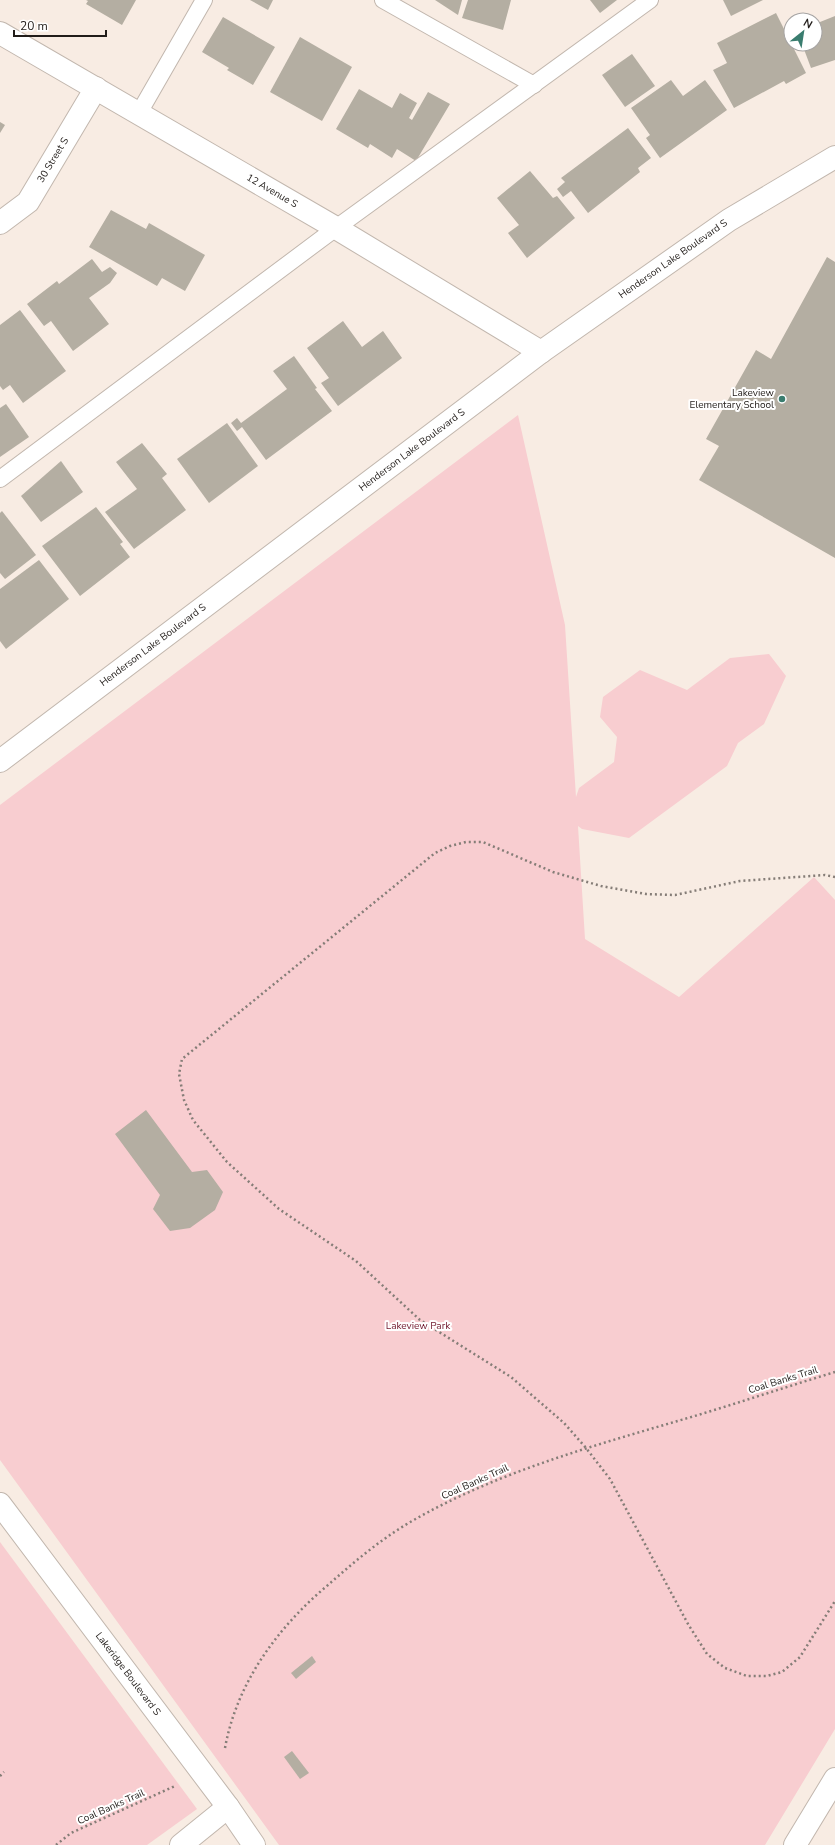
<svg xmlns="http://www.w3.org/2000/svg" width="835" height="1845" viewBox="0 0 835 1845" font-family="'Nunito Sans',sans-serif">
	<style>
		.green { fill: #f8cdd0 }
		.building { fill: #b4aea2 }
		.lines { fill: none; stroke-linecap: round; stroke-linejoin: round }
		.lane-casing { stroke: #c2b7ae; stroke-width: 18 }
		.street-casing { stroke: #c2b7ae; stroke-width: 24 }
		.path { stroke: #857d77; stroke-width: 2.5; stroke-dasharray: 2 3; stroke-linecap: butt }
		.lane { stroke: #fff; stroke-width: 16 }
		.street { stroke: #fff; stroke-width: 22 }
		.poi-dot { fill: #3a7d6f; stroke: #fff; stroke-width: 1.5 }
		.labels { text-anchor: middle; dominant-baseline: central; stroke-width: 4; stroke-linejoin: round; paint-order: stroke }
		.street-label { font-size: 10px; fill: #211c19; stroke: #fff }
		.poi-label { font-size: 10px; fill: #211c19; stroke: #fff; text-anchor: end }
		.park-label { font-size: 10px; fill: #70172c; stroke: #fff }
	</style>
	<rect width="100%" height="100%" fill="#f8ece3"/>
	<g class="green">
		<path d="M518,415L565,625L576,797L579,788L614,762L617,737L600,717L603,697L640,670L687,690L730,658L769,654L786,676L764,724L738,743L727,766L629,838L582,829L578,826L585,939L679,997L814,877L835,900V1729L765,1845H279L0,1460V805Z"/>
		<path d="M0,1542L197,1809L147,1845H0Z"/>
	</g>
	<g class="building">
		<path d="M86,0H136L122,25L86,4L88,1Z"/>
		<path d="M250,0H273L268,10Z"/>
		<path d="M435,0H462L458,15Z"/>
		<path d="M468,0H511L503,30L462,18Z"/>
		<path d="M590,0H617L600,13Z"/>
		<path d="M723,0H763L731,16Z"/>
		<path d="M776,13L806,73L786,84L784,81L734,108L713,70L727,63L717,43Z"/>
		<path d="M835,16V60L811,68L802,44H815V24Z"/>
		<path d="M223,17L275,47L253,85L227,70L229,68L202,52Z"/>
		<path d="M300,37L352,67L322,121L270,92Z"/>
		<path d="M632,54L655,86L625,107L602,75Z"/>
		<path d="M671,80L683,96L705,80L727,110L660,158L646,138L650,135L631,108Z"/>
		<path d="M359,89L392,108L400,93L417,103L409,118L412,120L428,92L450,104L416,161L397,149L392,158L370,144L368,148L336,129Z"/>
		<path d="M0,122L5,125L0,133Z"/>
		<path d="M628,128L651,158L638,168L640,172L588,213L571,191L563,197L557,189L565,182L561,178Z"/>
		<path d="M530,171L553,198L557,196L575,218L527,258L508,233L519,225L497,198Z"/>
		<path d="M111,210L146,229L149,223L205,255L185,291L162,278L157,286L89,247Z"/>
		<path d="M827,257L835,262V558L699,480L719,446L706,439L756,350L771,359Z"/>
		<path d="M92,259L102,272L110,267L117,273L110,283L89,298L109,324L73,351L51,321L44,326L27,304L57,281L59,284Z"/>
		<path d="M20,310L66,371L23,403L10,385L3,390L0,386V325Z"/>
		<path d="M343,321L362,347L383,331L402,358L338,406L321,383L329,378L307,348Z"/>
		<path d="M294,356L317,388L315,389L332,411L266,460L242,427L237,431L231,423L237,418L241,423L287,389L273,371Z"/>
		<path d="M6,404L29,437L0,457V408Z"/>
		<path d="M227,423L258,466L209,503L177,459Z"/>
		<path d="M142,443L167,474L162,478L186,510L134,549L105,512L137,489L116,462Z"/>
		<path d="M61,461L83,492L41,522L21,496Z"/>
		<path d="M96,507L123,542L120,544L130,557L80,596L42,546Z"/>
		<path d="M2,511L36,555L5,579L0,573V513Z"/>
		<path d="M39,560L69,599L6,649L0,641V589Z"/>
		<path d="M146,1110L192,1172L207,1170L223,1192L215,1210L190,1228L170,1231L153,1209L160,1195L115,1134Z"/>
		<path d="M312,1656L316,1662L296,1679L291,1673Z"/>
		<path d="M292,1751L309,1773L300,1779L284,1757Z"/>
	</g>
	<g class="lines">
		<defs>
			<g id="lane">
				<path d="M383,0L534,85"/>
				<path d="M139,113L204,0"/>
				<path d="M0,479L336,228L650,0"/>
			</g>
			<g id="street">
				<path d="M0,33L336,228L541,352"/>
				<path d="M0,223L28,202L96,88"/>
				<path d="M0,761L541,352L729,220L835,157"/>
				<path d="M0,1504L228,1807L254,1845"/>
				<path d="M181,1845L228,1807"/>
				<path d="M795,1845L835,1779"/>
			</g>
		</defs>
		<use href="#lane" class="lane-casing"/>
		<use href="#street" class="street-casing"/>
		<g class="path">
			<path d="M835,877L825,875L740,881L675,895L646,894L601,886L553,872L483,842H466L450,846L435,853L198,1046L182,1059L179,1074L184,1100L193,1120L227,1162L279,1209L356,1261L420,1320L511,1377L564,1423L586,1448L610,1479L688,1624L707,1654L725,1668L747,1676H767L782,1672L800,1657L835,1601"/>
			<path d="M225,1748C237,1682 278,1627 328,1585C354,1562 381,1539 412,1521C501,1470 600,1444 698,1415C744,1401 789,1386 835,1372"/>
			<path d="M0,1776L4,1772"/>
			<path d="M56,1845L71,1833L175,1786"/>
		</g>
		<use href="#lane" class="lane"/>
		<use href="#street" class="street"/>
	</g>
	<circle class="poi-dot" cx="782" cy="399" r="4"/>
	<g class="labels">
		<g class="street-label">
			<text transform="translate(53 160) rotate(-59)">30 Street S</text>
			<text transform="translate(272 191) rotate(30)">12 Avenue S</text>
			<text transform="translate(673 259) rotate(-35)">Henderson Lake Boulevard S</text>
			<text transform="translate(412 450) rotate(-37)">Henderson Lake Boulevard S</text>
			<text transform="translate(153 645) rotate(-37)">Henderson Lake Boulevard S</text>
			<text transform="translate(783 1380) rotate(-17)">Coal Banks Trail</text>
			<text transform="translate(475 1482) rotate(-24)">Coal Banks Trail</text>
			<text transform="translate(128 1674) rotate(53)">Lakeridge Boulevard S</text>
			<text transform="translate(111 1807) rotate(-24)">Coal Banks Trail</text>
		</g>
		<g class="poi-label">
			<text x="774" y="393">Lakeview<tspan x="774" dy="12">Elementary School</tspan></text>
		</g>
		<g class="park-label">
			<text x="418" y="1326">Lakeview Park</text>
		</g>
	</g>
	<g transform="translate(803 32) rotate(30)"><circle r="19" fill="#ffffff" stroke="#a6a4a3"/>
	<path d="M0-3L7 15L0 10L-7 15Z" fill="#3a7d6f"/>
	<text y="-6" font-size="11" font-weight="bold" text-anchor="middle" fill="#211c19">N</text>
	</g>
	<path d="M14 30v6h92v-6" fill="none" stroke="#211c19" stroke-width="2"/>
	<text x="20" y="30" font-size="12" fill="#211c19" stroke="#ffffff" stroke-width="3" paint-order="stroke">20 m</text>
</svg>
